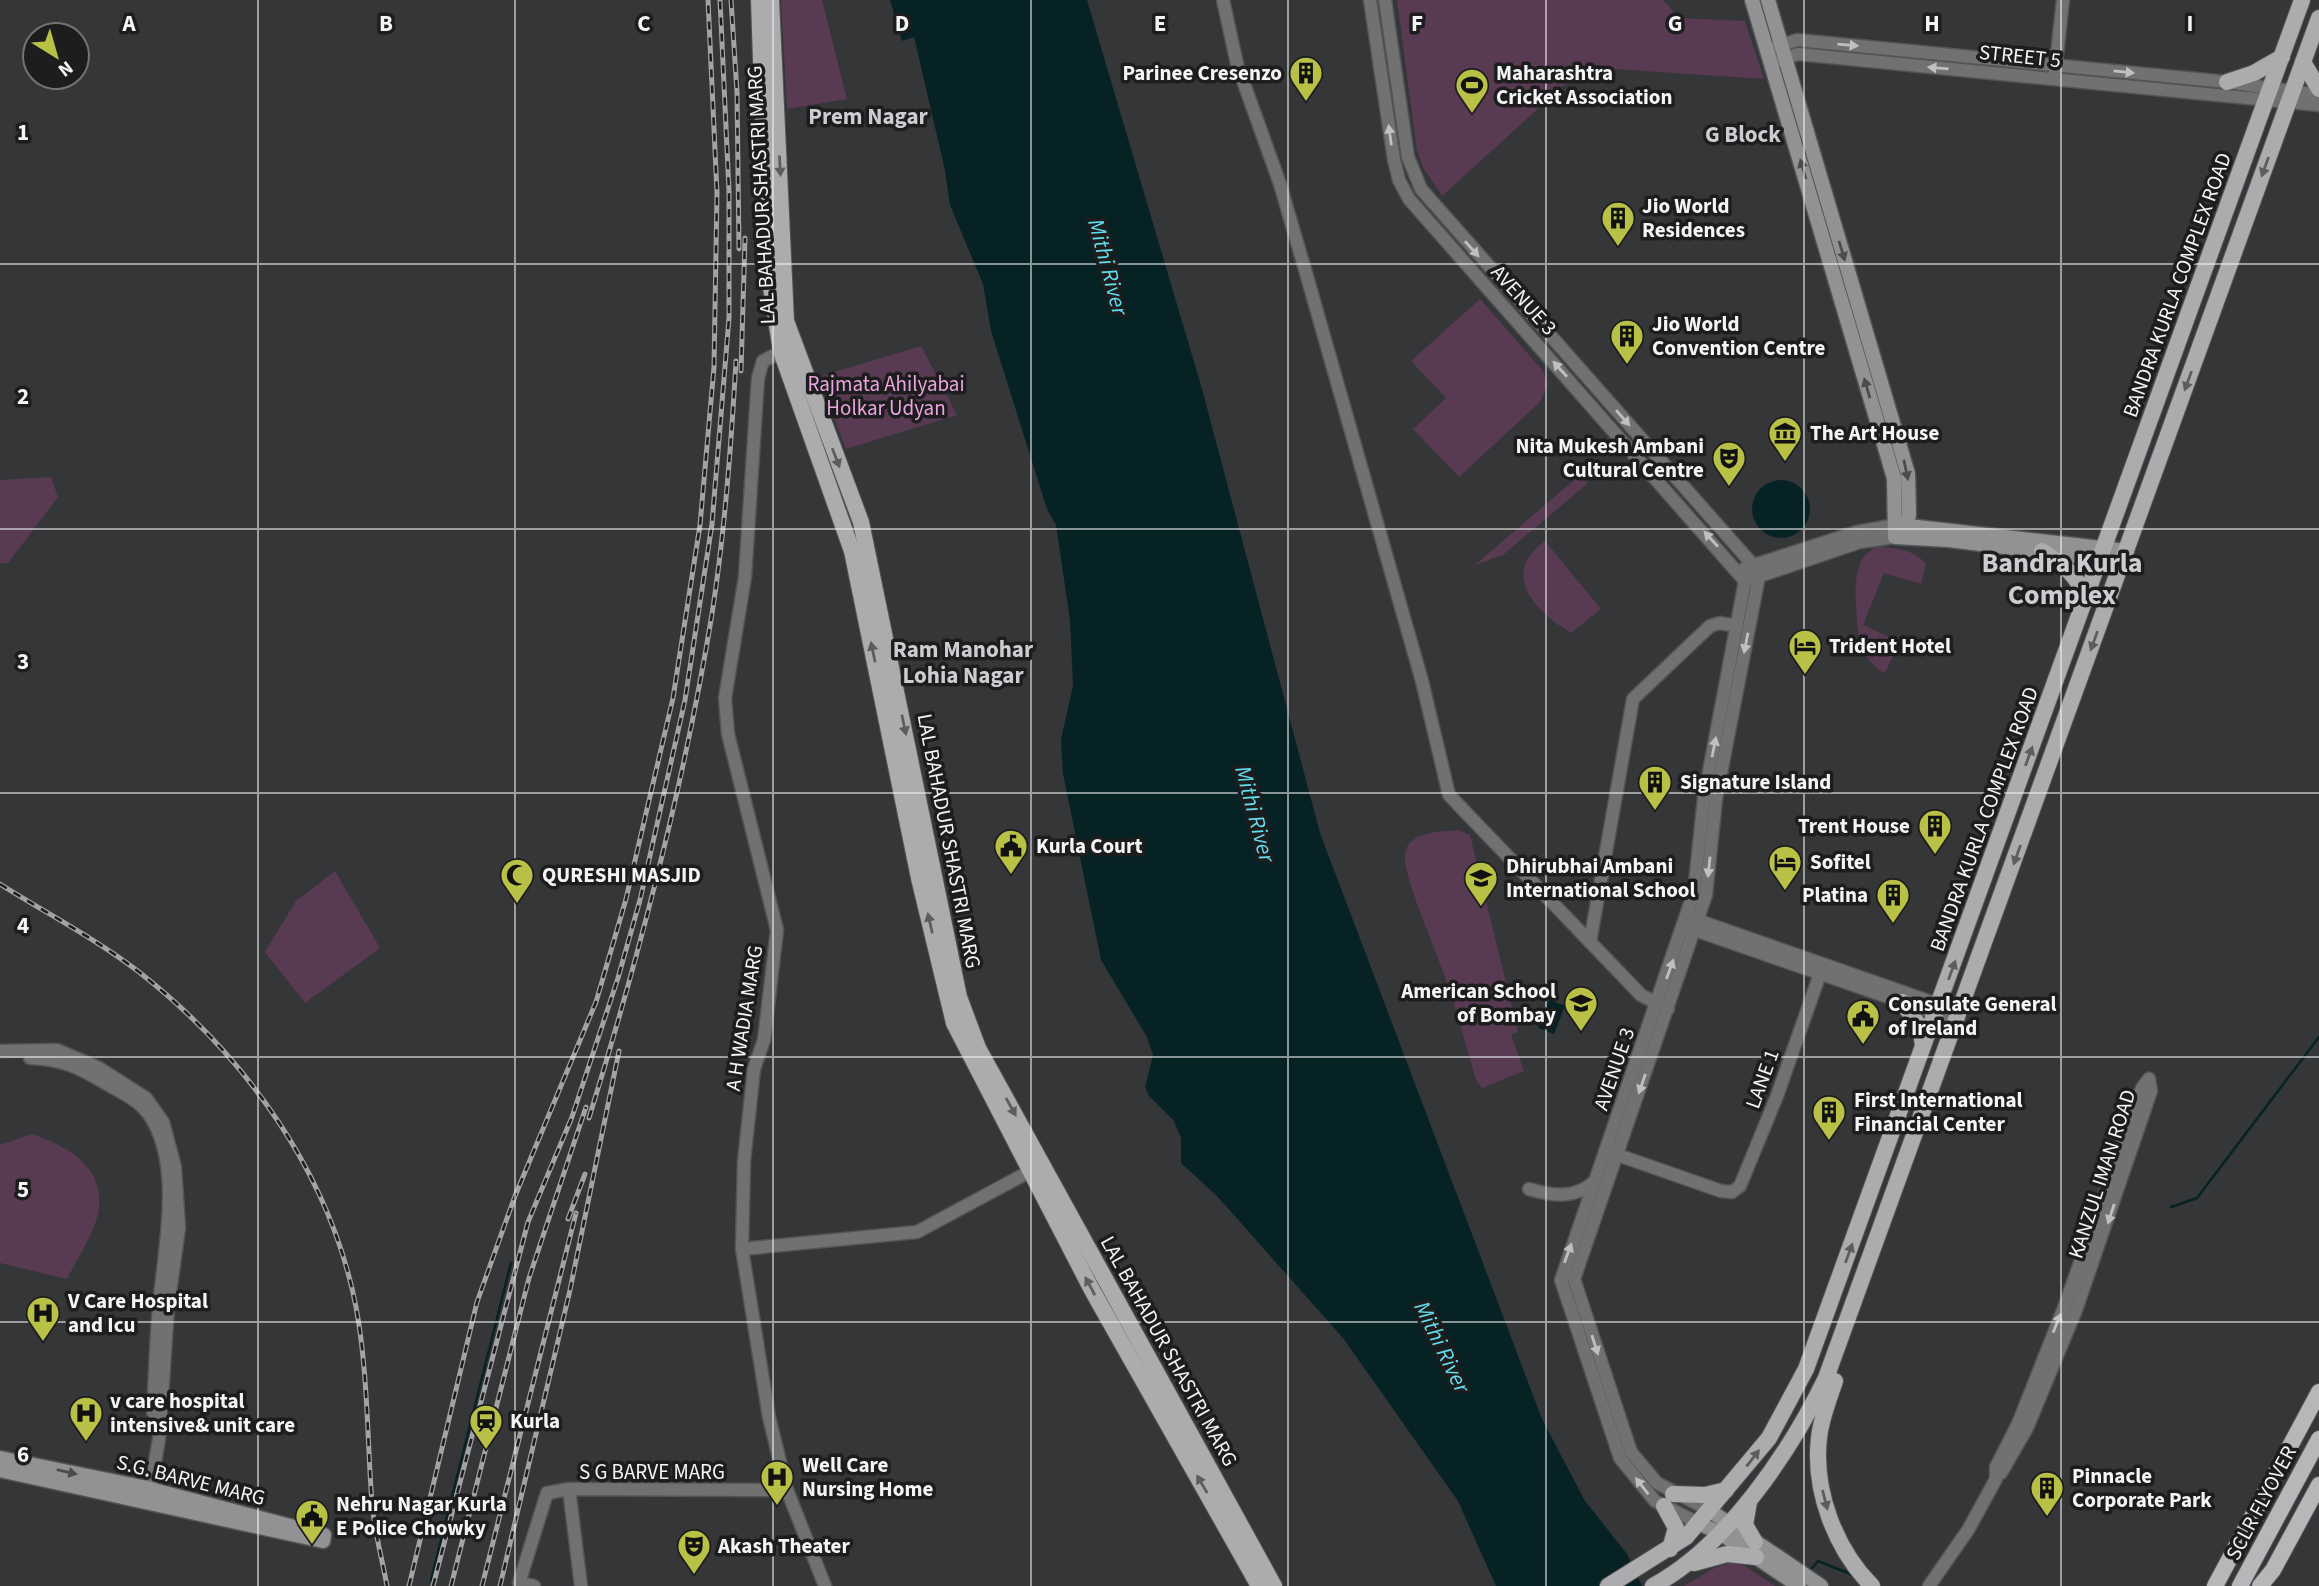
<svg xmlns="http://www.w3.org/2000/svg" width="2319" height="1586" viewBox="0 0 2319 1586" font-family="'Source Sans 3',sans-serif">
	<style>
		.green { fill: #583a53 }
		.water { fill: #072225 }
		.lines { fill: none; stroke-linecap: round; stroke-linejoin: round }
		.stream { stroke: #072225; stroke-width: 2.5 }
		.tertiary-casing { stroke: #535456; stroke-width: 15 }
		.secondary-casing { stroke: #535456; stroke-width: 17 }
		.primary-casing { stroke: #535456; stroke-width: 18 }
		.trunk-casing { stroke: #535456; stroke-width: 18 }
		.tertiary { stroke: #717172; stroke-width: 12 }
		.secondary { stroke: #929294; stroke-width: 14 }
		.primary { stroke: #acabad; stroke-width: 16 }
		.trunk { stroke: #b8b6b9; stroke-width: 16 }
		.rail-casing { stroke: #a2a3a4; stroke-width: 5 }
		.rail { stroke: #1d1d1e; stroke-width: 2.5; stroke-dasharray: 8; stroke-linecap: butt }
		.oneway { fill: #bfc0c1 }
		.oneway2 { fill: #5d5d5e }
		.oneway3 { fill: #4c4c4d }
		.grid { fill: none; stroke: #f3f4f5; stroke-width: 2; stroke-opacity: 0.55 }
		.labels { text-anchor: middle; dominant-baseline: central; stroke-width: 7; stroke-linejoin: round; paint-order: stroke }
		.street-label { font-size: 21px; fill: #f3f4f5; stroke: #1d1d1e }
		.poi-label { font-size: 21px; font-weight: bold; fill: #f3f4f5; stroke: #1d1d1e; text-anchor: start }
		.park-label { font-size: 21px; fill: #eaa4df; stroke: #1d1d1e }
		.neighbourhood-label { font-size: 23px; font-weight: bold; fill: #cccdd0; stroke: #1d1d1e }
		.water-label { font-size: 23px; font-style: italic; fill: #61dded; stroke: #1d1d1e }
		.district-label { font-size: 28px; font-weight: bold; fill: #cccdd0; stroke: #1d1d1e }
		.grid-label { font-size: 23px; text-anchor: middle; font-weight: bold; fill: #f3f4f5; stroke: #1d1d1e; stroke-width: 7; stroke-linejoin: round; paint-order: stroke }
	</style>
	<rect width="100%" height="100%" fill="#353638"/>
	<g class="green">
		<path d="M781,0H822L847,99L787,109Z"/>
		<path d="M1397,0H1663L1679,18L1745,21L1764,79L1584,67L1442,196L1423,167L1417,151Z"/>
		<path d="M1480,299L1543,371L1548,384L1540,402L1459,477L1413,429L1446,398L1411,361Z"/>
		<path d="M921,346L957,415L846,449L818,377Z"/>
		<path d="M1580,475L1588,483L1503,555L1475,565Z"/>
		<path d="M51,477L58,497L8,563H0V480Z"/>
		<path d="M1545,541L1601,609L1571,633C1537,613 1498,574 1545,541Z"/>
		<path d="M1878,546C1896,549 1916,549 1926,565L1921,584L1884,573L1863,625L1900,642L1885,673C1872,668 1864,654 1859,641C1858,612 1845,559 1878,546Z"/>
		<path d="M1459,830L1470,835L1518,1032L1511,1035L1524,1071L1482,1088L1476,1080C1466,1046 1457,1011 1445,977C1437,952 1402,875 1405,854C1408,830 1442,832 1459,830Z"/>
		<path d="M335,871L380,948L305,1003L265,952L296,901Z"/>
		<path d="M32,1134C67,1146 104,1166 99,1209C97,1228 76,1261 67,1279L0,1263V1145Z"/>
		<path d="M1732,1563L1745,1566L1775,1586H1684L1716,1567Z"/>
	</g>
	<g class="water">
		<path d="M890,0H1087L1202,389L1320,833L1542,1419L1585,1501L1627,1554L1642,1586H1496L1458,1501L1343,1338L1217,1196L1181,1163V1138L1174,1121L1149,1096L1145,1087L1153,1055L1147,1037L1101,960L1063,774L1061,739L1073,686L1070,620L1056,525L1047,509L991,331L983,284L950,205L945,170L914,37L902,41Z"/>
		<circle cx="1781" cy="509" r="29"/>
		<path d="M1549,1000L1565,1006L1554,1034L1538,1028Z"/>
	</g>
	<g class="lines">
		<g class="stream">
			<path d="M2171,1207L2197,1198L2319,1037"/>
			<path d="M1808,1573L1818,1561L1853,1575"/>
			<path d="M431,1580L511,1263"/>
		</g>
		<defs>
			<g id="tertiary">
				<path d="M1223,0L1237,64L1280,184L1308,280L1422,681L1449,795L1641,995L1668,1009"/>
				<path d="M1370,0L1394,160L1399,180L1409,199L1745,581L1860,542L1895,537"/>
				<path d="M1385,0L1408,157L1421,189L1753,565L1759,576L1716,799L1706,895L1574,1279L1631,1452L1657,1483L1709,1510"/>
				<path d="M1767,50L1797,40L2227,82L2319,95"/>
				<path d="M1777,61L1798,54L2319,105"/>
				<path d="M2055,72L2063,0"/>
				<path d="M787,349L763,361L758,378L745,577L725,698L728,734L777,930L764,1040L754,1069L744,1161L742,1249L769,1417L787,1490L825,1586"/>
				<path d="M1745,568L1857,532L1896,525"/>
				<path d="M1691,918L1960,1012"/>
				<path d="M1689,928L1957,1021"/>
				<path d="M1590,942L1633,699L1710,626L1720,623L1737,626"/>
				<path d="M0,1051L57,1050L99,1068L146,1098L163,1122L175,1167L179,1228L168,1307L159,1439L149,1497"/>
				<path d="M30,1058C61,1059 79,1067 105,1083C119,1091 137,1099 148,1113C184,1163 164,1250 159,1306C156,1341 155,1377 153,1412"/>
				<path d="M1612,1153L1721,1191L1732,1192L1740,1186L1777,1096L1820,974"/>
				<path d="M1529,1189C1552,1196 1575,1199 1594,1182"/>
				<path d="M742,1249L917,1232L1036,1168"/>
				<path d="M2001,1473L2027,1428L2076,1310L2151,1091L2149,1079"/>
				<path d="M1698,1523L1655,1501L1620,1458L1561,1280L1694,892L1704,798L1745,581"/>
				<path d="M534,1586L519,1583L547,1493L569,1489"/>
				<path d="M581,1586L569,1489L787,1490"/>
				<path d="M1929,1586L1968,1530L1996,1479V1467L2018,1424L2065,1305L2142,1088L2149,1079"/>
			</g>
			<g id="secondary">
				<path d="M1752,0L1894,478L1895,537L1949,540L2123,562"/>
				<path d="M1768,0L1908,474L1909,514L1905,536"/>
				<path d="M1899,525L2127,551"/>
				<path d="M0,1458L142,1487L324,1535L323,1541L0,1470"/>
				<path d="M1709,1510L1821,1586"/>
				<path d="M1698,1523L1720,1533L1799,1586"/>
			</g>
			<g id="primary">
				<path d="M759,0L768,268L781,351L852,551L919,878L954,1023L1092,1290L1259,1586"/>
				<path d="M771,0L786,321L861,522L959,997L978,1048L1274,1586"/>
				<path d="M2303,62L2319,89"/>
				<path d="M2227,82L2254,73L2282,57"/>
				<path d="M2042,551C2063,565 2079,575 2085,600"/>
				<path d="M1902,1002L1920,1027L1923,1045"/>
				<path d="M1835,1381C1829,1399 1821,1418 1819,1438C1813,1490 1835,1549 1872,1586"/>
				<path d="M1673,1494L1705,1495L1726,1490"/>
				<path d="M1749,1502L1745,1525L1755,1542"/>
				<path d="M1664,1506L1676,1528L1670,1549"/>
				<path d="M1694,1563L1727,1554L1756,1557"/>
				<path d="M1608,1586L1686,1537L1769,1438L1806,1369L2302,0"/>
				<path d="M1653,1586C1727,1546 1790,1452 1826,1378L2319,18"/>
			</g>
			<g id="trunk">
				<path d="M2215,1586L2319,1392"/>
				<path d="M2240,1586L2319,1439"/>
				<path d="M2260,1586L2273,1570L2319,1485"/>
			</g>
		</defs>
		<use href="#tertiary" class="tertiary-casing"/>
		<use href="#secondary" class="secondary-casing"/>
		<use href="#primary" class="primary-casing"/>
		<use href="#trunk" class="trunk-casing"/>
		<use href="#tertiary" class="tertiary"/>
		<use href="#secondary" class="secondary"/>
		<use href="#primary" class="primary"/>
		<use href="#trunk" class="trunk"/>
		<defs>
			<g id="rail">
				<path d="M731,0L737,92L739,249"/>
				<path d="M741,371L745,238"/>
				<path d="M0,884C46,913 96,939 139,972C245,1055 330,1173 356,1307C368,1371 367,1438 372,1503C374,1530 382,1558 387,1586"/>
				<path d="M589,1118C640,953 684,785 712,614C725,530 731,446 736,361"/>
				<path d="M568,1219L585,1174"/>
				<path d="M409,1586L477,1302L515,1196L596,1002L626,899L673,698L700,525L714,367L717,193L708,0"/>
				<path d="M433,1586L528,1222L572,1117L618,978L640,900L685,700L712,524L729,318V191L720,0"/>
				<path d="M451,1586L529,1278L586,1107"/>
				<path d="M482,1586L576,1213"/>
				<path d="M500,1586L570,1290L619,1051"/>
			</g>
		</defs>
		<use href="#rail" class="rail-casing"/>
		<use href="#rail" class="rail"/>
	</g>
	<defs><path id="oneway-solid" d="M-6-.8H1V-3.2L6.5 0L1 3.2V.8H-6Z" transform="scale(1.75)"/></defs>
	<g class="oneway">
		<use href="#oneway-solid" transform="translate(1848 45) rotate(5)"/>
		<use href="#oneway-solid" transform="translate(1938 68) rotate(-175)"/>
		<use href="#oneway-solid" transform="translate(2124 72) rotate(6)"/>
		<use href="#oneway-solid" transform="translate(1390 135) rotate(-98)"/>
		<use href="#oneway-solid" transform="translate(1472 249) rotate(48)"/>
		<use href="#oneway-solid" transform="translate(1560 369) rotate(-132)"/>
		<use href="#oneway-solid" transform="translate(1623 418) rotate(49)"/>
		<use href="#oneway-solid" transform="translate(1711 539) rotate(-132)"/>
		<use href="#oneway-solid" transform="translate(1746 643) rotate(101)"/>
		<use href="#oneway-solid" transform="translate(1714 747) rotate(-79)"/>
		<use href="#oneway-solid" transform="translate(1709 867) rotate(96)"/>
		<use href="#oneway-solid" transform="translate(1670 969) rotate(-70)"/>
		<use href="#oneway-solid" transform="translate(1642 1084) rotate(109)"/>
		<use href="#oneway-solid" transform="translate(2111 1214) rotate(108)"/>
		<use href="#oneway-solid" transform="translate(1568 1253) rotate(-70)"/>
		<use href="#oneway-solid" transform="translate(2057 1323) rotate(-68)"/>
		<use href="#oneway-solid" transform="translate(1595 1345) rotate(72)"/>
		<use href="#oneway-solid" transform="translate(1642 1486) rotate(-128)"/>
	</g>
	<g class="oneway2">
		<use href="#oneway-solid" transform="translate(780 166) rotate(87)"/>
		<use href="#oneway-solid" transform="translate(2265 167) rotate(110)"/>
		<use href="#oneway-solid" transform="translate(2188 381) rotate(110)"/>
		<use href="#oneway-solid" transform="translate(836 458) rotate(69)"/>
		<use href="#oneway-solid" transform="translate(2094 641) rotate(110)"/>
		<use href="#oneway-solid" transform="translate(873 652) rotate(-102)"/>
		<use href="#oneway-solid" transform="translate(904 725) rotate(78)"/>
		<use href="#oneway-solid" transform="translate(2029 756) rotate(-70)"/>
		<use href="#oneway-solid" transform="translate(2017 855) rotate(110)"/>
		<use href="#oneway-solid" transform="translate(930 923) rotate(-103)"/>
		<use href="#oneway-solid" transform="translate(1952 970) rotate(-70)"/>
		<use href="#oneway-solid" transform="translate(1011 1107) rotate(61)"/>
		<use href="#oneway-solid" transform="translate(1849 1253) rotate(-70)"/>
		<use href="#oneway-solid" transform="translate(1090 1286) rotate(-118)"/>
		<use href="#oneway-solid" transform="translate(1753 1458) rotate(-52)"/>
		<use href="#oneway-solid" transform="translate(1202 1484) rotate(-120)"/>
		<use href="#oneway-solid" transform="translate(1825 1500) rotate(76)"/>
	</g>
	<g class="oneway3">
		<use href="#oneway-solid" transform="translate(1803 169) rotate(-106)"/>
		<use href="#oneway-solid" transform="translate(1842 251) rotate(73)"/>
		<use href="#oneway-solid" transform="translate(1867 388) rotate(-106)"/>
		<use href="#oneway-solid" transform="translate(1906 470) rotate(78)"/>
		<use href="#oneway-solid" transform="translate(67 1472) rotate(13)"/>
	</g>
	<path class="grid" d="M258,0V1586M515,0V1586M773,0V1586M1031,0V1586M1288,0V1586M1546,0V1586M1804,0V1586M2061,0V1586M0,264H2319M0,529H2319M0,793H2319M0,1057H2319M0,1322H2319"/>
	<defs>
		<symbol id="building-pin" viewBox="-11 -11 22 30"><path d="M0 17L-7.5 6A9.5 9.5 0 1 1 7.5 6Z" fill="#b9c046" stroke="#1d1d1e"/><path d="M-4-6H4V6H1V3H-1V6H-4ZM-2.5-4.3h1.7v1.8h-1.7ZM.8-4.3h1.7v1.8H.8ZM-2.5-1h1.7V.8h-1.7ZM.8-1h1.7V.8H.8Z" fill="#111"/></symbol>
		<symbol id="stadium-pin" viewBox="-11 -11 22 30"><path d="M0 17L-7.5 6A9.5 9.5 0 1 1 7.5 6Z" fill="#b9c046" stroke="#1d1d1e"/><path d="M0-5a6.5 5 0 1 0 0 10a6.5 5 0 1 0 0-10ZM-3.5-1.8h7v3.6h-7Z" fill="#111"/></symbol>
		<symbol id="museum-pin" viewBox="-11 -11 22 30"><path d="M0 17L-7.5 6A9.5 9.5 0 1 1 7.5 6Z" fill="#b9c046" stroke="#1d1d1e"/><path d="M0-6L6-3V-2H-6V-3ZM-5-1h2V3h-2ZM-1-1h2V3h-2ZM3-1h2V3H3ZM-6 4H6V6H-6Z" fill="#111"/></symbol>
		<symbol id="theatre-pin" viewBox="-11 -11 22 30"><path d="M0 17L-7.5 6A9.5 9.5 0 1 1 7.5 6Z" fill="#b9c046" stroke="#1d1d1e"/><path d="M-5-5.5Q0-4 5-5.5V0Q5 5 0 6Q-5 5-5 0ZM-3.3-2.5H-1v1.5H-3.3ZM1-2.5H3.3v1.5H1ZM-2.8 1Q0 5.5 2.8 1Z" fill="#111"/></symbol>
		<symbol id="hotel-pin" viewBox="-11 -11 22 30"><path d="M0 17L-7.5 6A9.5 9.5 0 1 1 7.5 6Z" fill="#b9c046" stroke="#1d1d1e"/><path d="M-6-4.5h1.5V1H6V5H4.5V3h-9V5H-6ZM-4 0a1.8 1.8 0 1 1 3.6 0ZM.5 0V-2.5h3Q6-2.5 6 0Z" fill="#111"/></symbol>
		<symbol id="civic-pin" viewBox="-11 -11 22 30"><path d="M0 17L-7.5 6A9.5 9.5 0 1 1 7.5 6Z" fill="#b9c046" stroke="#1d1d1e"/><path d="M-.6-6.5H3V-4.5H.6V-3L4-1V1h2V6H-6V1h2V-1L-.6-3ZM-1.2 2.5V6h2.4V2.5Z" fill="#111"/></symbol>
		<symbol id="mosque-pin" viewBox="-11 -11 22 30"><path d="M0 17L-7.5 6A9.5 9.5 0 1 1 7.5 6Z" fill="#b9c046" stroke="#1d1d1e"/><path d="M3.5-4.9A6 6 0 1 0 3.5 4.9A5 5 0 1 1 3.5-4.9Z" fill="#111"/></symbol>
		<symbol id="school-pin" viewBox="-11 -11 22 30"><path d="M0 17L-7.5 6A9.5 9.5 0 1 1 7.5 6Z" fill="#b9c046" stroke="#1d1d1e"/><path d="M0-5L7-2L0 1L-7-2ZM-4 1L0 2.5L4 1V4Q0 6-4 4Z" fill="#111"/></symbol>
		<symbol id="hospital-pin" viewBox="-11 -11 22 30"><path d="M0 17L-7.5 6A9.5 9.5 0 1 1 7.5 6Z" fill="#b9c046" stroke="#1d1d1e"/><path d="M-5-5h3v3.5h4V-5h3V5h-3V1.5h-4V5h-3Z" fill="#111"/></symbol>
		<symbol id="station-pin" viewBox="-11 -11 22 30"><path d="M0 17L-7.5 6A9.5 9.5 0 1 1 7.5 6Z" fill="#b9c046" stroke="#1d1d1e"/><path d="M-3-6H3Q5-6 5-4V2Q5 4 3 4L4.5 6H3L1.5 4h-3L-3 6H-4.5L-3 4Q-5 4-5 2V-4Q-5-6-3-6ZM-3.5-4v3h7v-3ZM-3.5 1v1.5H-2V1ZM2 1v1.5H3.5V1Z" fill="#111"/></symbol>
	</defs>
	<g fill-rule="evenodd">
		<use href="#building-pin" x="1287" y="54" width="38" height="52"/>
		<use href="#stadium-pin" x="1453" y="66" width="38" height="52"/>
		<use href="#building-pin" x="1599" y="199" width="38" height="52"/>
		<use href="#building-pin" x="1608" y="317" width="38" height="52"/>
		<use href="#museum-pin" x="1766" y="414" width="38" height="52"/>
		<use href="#theatre-pin" x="1710" y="439" width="38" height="52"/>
		<use href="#hotel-pin" x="1786" y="627" width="38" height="52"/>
		<use href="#building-pin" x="1636" y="763" width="38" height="52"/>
		<use href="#building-pin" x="1916" y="807" width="38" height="52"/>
		<use href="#civic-pin" x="992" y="827" width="38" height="52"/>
		<use href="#hotel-pin" x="1766" y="843" width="38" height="52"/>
		<use href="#mosque-pin" x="498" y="856" width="38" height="52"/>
		<use href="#school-pin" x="1462" y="859" width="38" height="52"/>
		<use href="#building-pin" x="1874" y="876" width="38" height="52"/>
		<use href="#school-pin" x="1562" y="984" width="38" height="52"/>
		<use href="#civic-pin" x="1844" y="997" width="38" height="52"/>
		<use href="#building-pin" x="1810" y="1093" width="38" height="52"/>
		<use href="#hospital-pin" x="24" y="1294" width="38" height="52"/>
		<use href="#hospital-pin" x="67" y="1394" width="38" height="52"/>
		<use href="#station-pin" x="467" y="1402" width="38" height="52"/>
		<use href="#hospital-pin" x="758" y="1458" width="38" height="52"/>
		<use href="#building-pin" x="2028" y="1469" width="38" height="52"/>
		<use href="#civic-pin" x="293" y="1497" width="38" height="52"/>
		<use href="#theatre-pin" x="675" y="1527" width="38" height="52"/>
	</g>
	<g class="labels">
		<g class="street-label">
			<text transform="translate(2020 56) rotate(6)">STREET 5</text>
			<text transform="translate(761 195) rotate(-93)">LAL BAHADUR SHASTRI MARG</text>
			<text transform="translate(2177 285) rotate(-70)">BANDRA KURLA COMPLEX ROAD</text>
			<text transform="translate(1524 300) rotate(48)">AVENUE 3</text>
			<text transform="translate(1984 819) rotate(-70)">BANDRA KURLA COMPLEX ROAD</text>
			<text transform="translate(949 841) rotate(79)">LAL BAHADUR SHASTRI MARG</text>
			<text transform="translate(744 1018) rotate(-81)">A H WADIA MARG</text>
			<text transform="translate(1614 1069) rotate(-71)">AVENUE 3</text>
			<text transform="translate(1762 1079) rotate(-70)">LANE 1</text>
			<text transform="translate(2102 1174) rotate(-72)">KANZUL IMAN ROAD</text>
			<text transform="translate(1169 1351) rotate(61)">LAL BAHADUR SHASTRI MARG</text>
			<text x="652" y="1472">S G BARVE MARG</text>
			<text transform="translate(191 1480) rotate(14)">S.G. BARVE MARG</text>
			<text transform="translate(2261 1503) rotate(-62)">SCLR FLYOVER</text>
		</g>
		<g class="poi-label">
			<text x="1282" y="73" text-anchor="end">Parinee Cresenzo</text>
			<text x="1496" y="73">Maharashtra<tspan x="1496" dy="24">Cricket Association</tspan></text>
			<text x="1642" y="206">Jio World<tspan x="1642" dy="24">Residences</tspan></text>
			<text x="1652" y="324">Jio World<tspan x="1652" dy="24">Convention Centre</tspan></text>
			<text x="1810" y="433">The Art House</text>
			<text x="1704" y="446" text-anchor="end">Nita Mukesh Ambani<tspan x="1704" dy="24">Cultural Centre</tspan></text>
			<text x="1829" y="646">Trident Hotel</text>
			<text x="1680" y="782">Signature Island</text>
			<text x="1910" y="826" text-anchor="end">Trent House</text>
			<text x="1036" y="846">Kurla Court</text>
			<text x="1810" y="862">Sofitel</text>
			<text x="1506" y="866">Dhirubhai Ambani<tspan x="1506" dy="24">International School</tspan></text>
			<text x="542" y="875">QURESHI MASJID</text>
			<text x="1868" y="895" text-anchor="end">Platina</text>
			<text x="1556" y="991" text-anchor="end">American School<tspan x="1556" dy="24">of Bombay</tspan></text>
			<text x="1888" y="1004">Consulate General<tspan x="1888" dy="24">of Ireland</tspan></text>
			<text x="1854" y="1100">First International<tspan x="1854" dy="24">Financial Center</tspan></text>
			<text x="68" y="1301">V Care Hospital<tspan x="68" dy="24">and Icu</tspan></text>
			<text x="110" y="1401">v care hospital<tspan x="110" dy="24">intensive&amp; unit care</tspan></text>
			<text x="510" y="1421">Kurla</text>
			<text x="802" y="1465">Well Care<tspan x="802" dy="24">Nursing Home</tspan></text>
			<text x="2072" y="1476">Pinnacle<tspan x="2072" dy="24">Corporate Park</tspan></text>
			<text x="336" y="1504">Nehru Nagar Kurla<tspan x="336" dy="24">E Police Chowky</tspan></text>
			<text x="718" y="1546">Akash Theater</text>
		</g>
		<g class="park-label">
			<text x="886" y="384">Rajmata Ahilyabai<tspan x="886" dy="24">Holkar Udyan</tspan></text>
		</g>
		<g class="neighbourhood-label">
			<text x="868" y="116">Prem Nagar</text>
			<text x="1743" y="134">G Block</text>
			<text x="963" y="649">Ram Manohar<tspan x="963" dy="26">Lohia Nagar</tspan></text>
		</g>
		<g class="water-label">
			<text transform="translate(1108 267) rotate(75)">Mithi River</text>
			<text transform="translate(1255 814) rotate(75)">Mithi River</text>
			<text transform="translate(1442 1347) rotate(64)">Mithi River</text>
		</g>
		<g class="district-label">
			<text x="2062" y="563">Bandra Kurla<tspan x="2062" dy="32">Complex</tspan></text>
		</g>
	</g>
	<g class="grid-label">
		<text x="129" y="31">A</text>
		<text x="386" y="31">B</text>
		<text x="644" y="31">C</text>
		<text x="902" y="31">D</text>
		<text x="1160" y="31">E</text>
		<text x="1417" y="31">F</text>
		<text x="1675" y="31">G</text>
		<text x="1932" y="31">H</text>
		<text x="2190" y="31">I</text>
		<text x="23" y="140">1</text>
		<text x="23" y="404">2</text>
		<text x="23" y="669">3</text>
		<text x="23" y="933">4</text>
		<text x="23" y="1197">5</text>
		<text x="23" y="1462">6</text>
	</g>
	<g transform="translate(56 56) rotate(143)"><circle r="33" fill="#1d1d1e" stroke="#737374" stroke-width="2"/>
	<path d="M0-5L12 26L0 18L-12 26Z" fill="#b9c046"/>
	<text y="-10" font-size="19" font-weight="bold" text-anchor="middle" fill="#f3f4f5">N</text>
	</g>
</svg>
